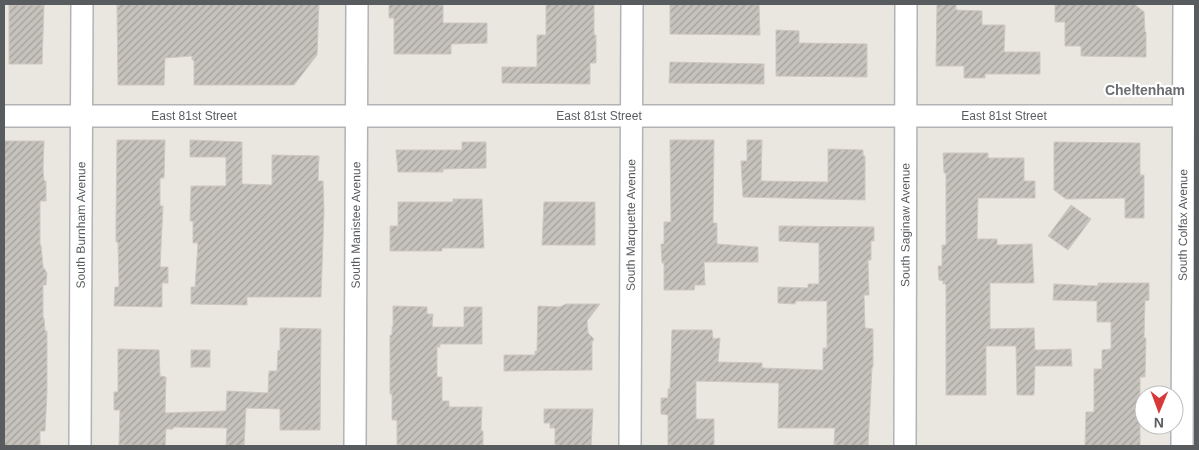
<svg xmlns="http://www.w3.org/2000/svg" width="1199" height="450" viewBox="0 0 1199 450" font-family="Helvetica,sans-serif">
	<style>
		.building { fill: url(#building-hatch); stroke: #cec8bf }
		.lines { fill: none; stroke-linecap: round; stroke-linejoin: round }
		.minor-casing { stroke: #b1b3b7; stroke-width: 24 }
		.minor { stroke: #fff; stroke-width: 21 }
		.labels { text-anchor: middle; dominant-baseline: central; stroke-width: 4.5; stroke-linejoin: round; paint-order: stroke }
		.street-label { font-size: 12px; fill: #595c5f; stroke: #fff }
		.neighbourhood-label { font-size: 14px; font-weight: bold; fill: #6a6e71; stroke: #fff }
	</style>
	<defs>
		<pattern id="building-hatch" width="6" height="6" patternUnits="userSpaceOnUse" patternTransform="scale(1.25)"><rect width="6" height="6" fill="#c6c2bc"/><path d="M-1 1l2-2M0 6l6-6M5 7l2-2" fill="none" stroke="#a4a19c"/></pattern>
	</defs>
	<rect width="100%" height="100%" fill="#eae7e0"/>
	<g class="building">
		<path d="M117,4H319L317,55L294,85H194V60H192V56L165,58L164,85H118Z"/>
		<path d="M389,4H443V23H487V43L451,44V54H394V18H389Z"/>
		<path d="M546,4H594V35H596V63H590V84L502,83V67H537V35H546Z"/>
		<path d="M670,4H759L760,35L670,34Z"/>
		<path d="M937,4H956V10L982,11V25H1005L1004,52H1040V74H985V78H964V66H936Z"/>
		<path d="M1055,4H1134L1144,12L1145,32H1146V57L1081,56V46H1065V22H1055Z"/>
		<path d="M9,5H44L42,64H9Z"/>
		<path d="M776,30L799,31V43L867,44V77L776,76Z"/>
		<path d="M670,62L764,64V84L669,83Z"/>
		<path d="M117,140H165L164,178H160V206H163L160,267H168V283H162V307L114,306L115,287H119L118,242H116V221Z"/>
		<path d="M190,140L242,142V184L272,185V155L319,156L318,181H323L324,211L321,297H247V305L191,304V287H195L198,243H193V221H190L191,186H226V157H190Z"/>
		<path d="M670,140H714L713,223H717V244L758,247V262H704L705,285H695L694,290H664V263H662L661,244H664V222H671Z"/>
		<path d="M747,140H762L761,181L828,182V149L863,150V156H865V200L743,197L741,161H747Z"/>
		<path d="M4,141H44L43,169L44,181H46V201H40V245H41L43,267L47,273L46,285H43V318H44L45,331H47V392L45,431H40V446H4Z"/>
		<path d="M462,142H486V168L443,169V172H398L396,150H462Z"/>
		<path d="M1054,142L1140,143V175H1144V218H1125V198L1066,199L1054,190Z"/>
		<path d="M943,153H988V158H1024V181H1035V198H978L977,239H997V245L1032,244L1034,283H990V329L1034,328L1035,350L1071,349L1072,366H1035L1034,395H1017L1016,346H986V395H946V284H943V281L939,280L938,266H942V245H946V173H944Z"/>
		<path d="M453,199H482L484,248H442V251H390V226H398V202H453Z"/>
		<path d="M544,202H595V245H542Z"/>
		<path d="M1071,205L1091,219L1068,250L1048,236Z"/>
		<path d="M779,226L874,227V241H871V260H868L869,295H864L865,328L873,329V367H872L868,446L834,445L835,428H778L779,383L696,381V419H714V446H668V415L661,414V398H668V389H670L672,330H712L713,339L720,338L718,362L762,363V368L823,370V348H827V301H796L795,304L778,303V287L808,288V284H819V243L779,241Z"/>
		<path d="M1098,283H1149V300L1145,301L1144,338H1146L1145,377H1140V446H1085L1086,412H1094V369H1102V350L1111,349V322H1097V301L1053,300L1054,284L1098,286Z"/>
		<path d="M566,304H600L587,321L588,333L594,339L592,342V370L504,371V355H535V351H537L538,306L560,307Z"/>
		<path d="M393,306L427,307V314H433L432,327H464V307H482V344H440V347H437V377H442V401H449V407H482L481,431H483V446H397V420H392V394H390V335H392V327H393Z"/>
		<path d="M280,328L321,329L320,430H280V409L246,408L244,446H226L227,428L173,427V429H166L165,446L119,445L120,410H114V392H118V349L159,350L160,376L166,377L165,413L226,411L227,391L268,393L269,371H277L278,350L280,351Z"/>
		<rect x="191" y="350" width="19" height="17"/>
		<path d="M544,409H593L591,446H555V428H550V423H544Z"/>
	</g>
	<g class="lines">
		<defs>
			<g id="minor">
				<path id="s1" d="M4,116H1195"/>
				<path id="s2" d="M80,446L82,4"/>
				<path id="s3" d="M355,446L357,4"/>
				<path id="s4" d="M630,446L632,4"/>
				<path id="s5" d="M905,446L906,4"/>
				<path id="s6" d="M1182,446L1184,4"/>
			</g>
		</defs>
		<use href="#minor" class="minor-casing"/>
		<use href="#minor" class="minor"/>
	</g>
	<g class="labels">
		<g class="street-label">
			<text stroke="none"><textPath href="#s1" startOffset="190">East 81st Street</textPath></text>
			<text stroke="none"><textPath href="#s1" startOffset="595">East 81st Street</textPath></text>
			<text stroke="none"><textPath href="#s1" startOffset="1000">East 81st Street</textPath></text>
			<text stroke="none"><textPath href="#s2" startOffset="221">South Burnham Avenue</textPath></text>
			<text stroke="none"><textPath href="#s3" startOffset="221">South Manistee Avenue</textPath></text>
			<text stroke="none"><textPath href="#s4" startOffset="221">South Marquette Avenue</textPath></text>
			<text stroke="none"><textPath href="#s5" startOffset="221">South Saginaw Avenue</textPath></text>
			<text stroke="none"><textPath href="#s6" startOffset="221">South Colfax Avenue</textPath></text>
		</g>
		<g class="neighbourhood-label">
			<text x="1145" y="90">Cheltenham</text>
		</g>
	</g>
	<rect width="1199" height="450" fill="none" stroke="#595c5f" stroke-width="10"/>
	<g transform="translate(1159 410) rotate(181)"><circle r="24" fill="#ffffff" stroke="#bdbebf"/>
	<path d="M0-4L9 19L0 12L-9 19Z" fill="#d7393a"/>
	<text y="-8" font-size="14" font-weight="bold" text-anchor="middle" fill="#595c5f">N</text>
	</g>
</svg>
